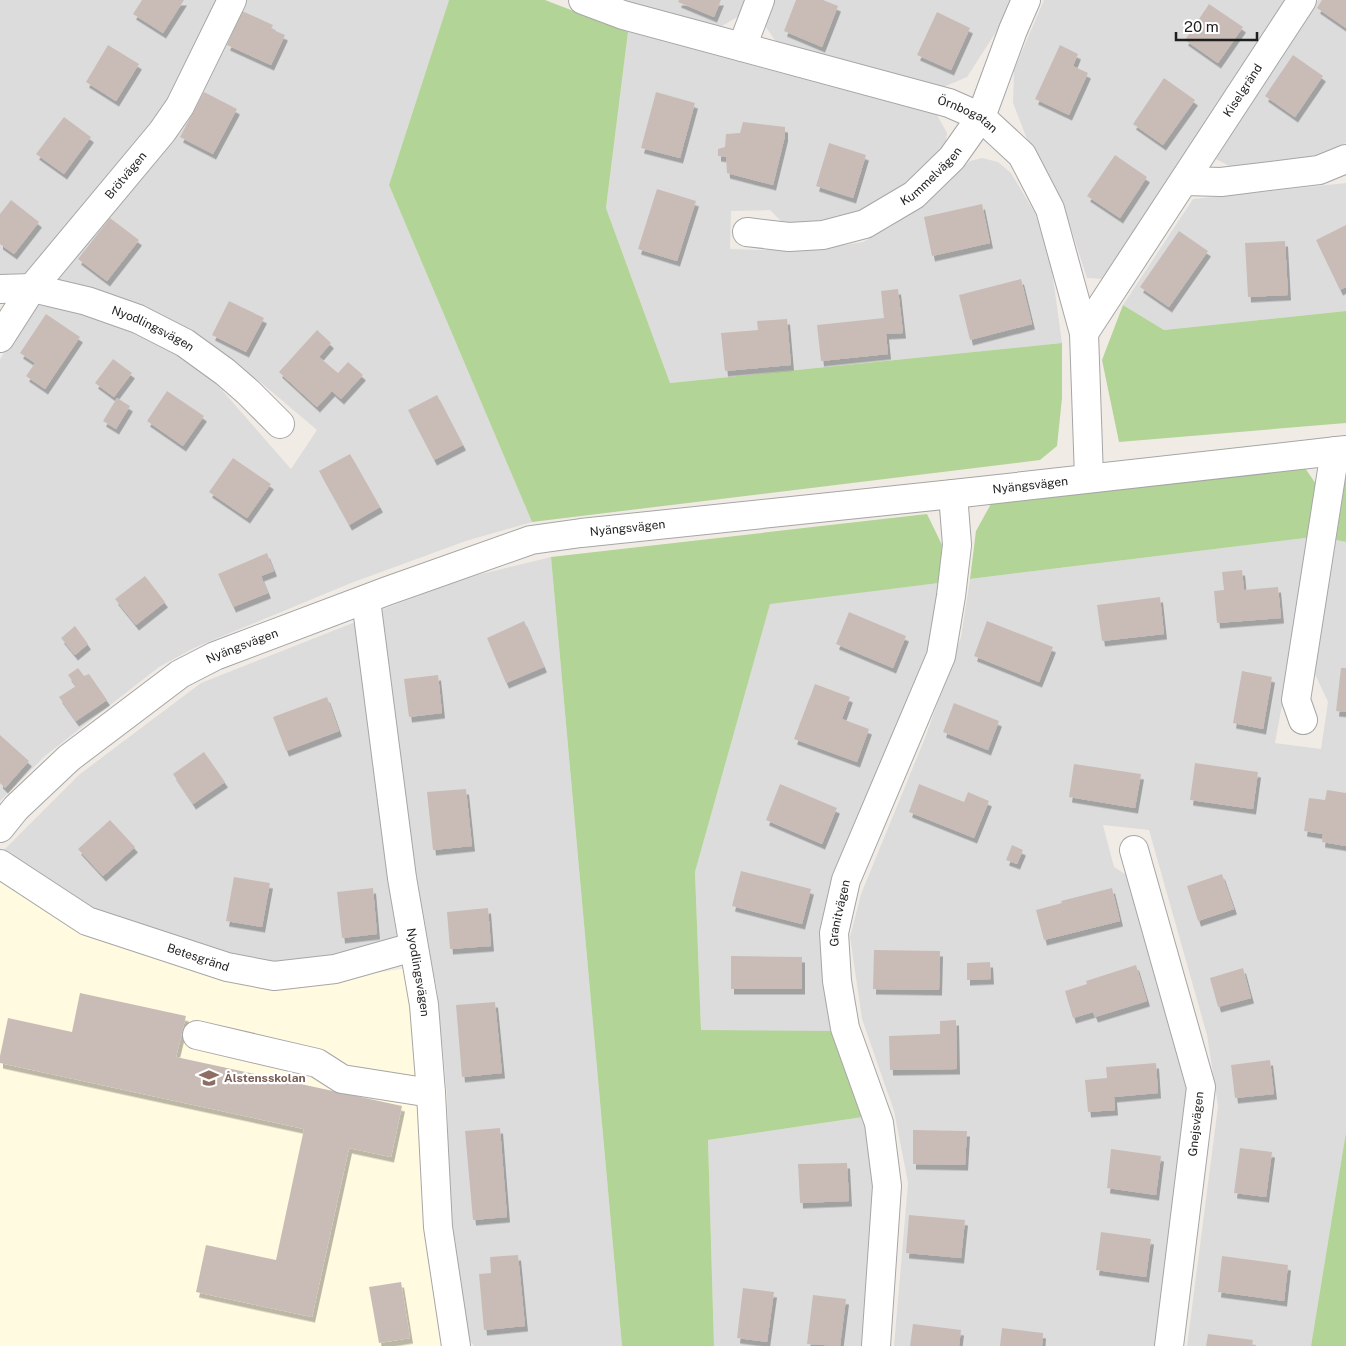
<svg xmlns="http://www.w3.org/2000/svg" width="1346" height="1346" viewBox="0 0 1346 1346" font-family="'Public Sans',sans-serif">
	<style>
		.residential { fill: #dddcdc }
		.education { fill: #fffae0 }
		.forest { fill: #b2d496 }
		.building { fill: #c9bcb7; filter: url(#shadow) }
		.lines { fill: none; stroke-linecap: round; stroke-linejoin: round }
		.minor-casing { stroke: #a6a6a6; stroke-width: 30 }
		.minor { stroke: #fff; stroke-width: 28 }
		.labels { text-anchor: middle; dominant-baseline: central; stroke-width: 4.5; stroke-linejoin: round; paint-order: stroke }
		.street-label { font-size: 12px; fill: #1f1f1f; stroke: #fff }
		.education-label { font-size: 12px; font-weight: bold; fill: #785e54; stroke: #fff; text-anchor: start }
	</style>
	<defs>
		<filter id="shadow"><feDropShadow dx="3" dy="5.5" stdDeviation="0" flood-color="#0004"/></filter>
	</defs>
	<rect width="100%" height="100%" fill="#f1ebe5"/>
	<g class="residential">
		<path d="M0,0H217L160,113L28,273L0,275Z"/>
		<path d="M243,0H449L389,185L532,522L466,541L351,583L194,648L159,667L45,756L0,801V359L35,305L87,311L173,348L214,381L291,469L317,430L265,386L232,360L189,333L57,282L54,276Z"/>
		<path d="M625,0H745L739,16L715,30L624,2Z"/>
		<path d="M772,0H1012L1003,21L967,77L939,89L777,43L763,23Z"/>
		<path d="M1044,0H1291L1103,279L1087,278L1063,204L1027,139L1013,103L1014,70Z"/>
		<path d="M1318,0H1346V143L1316,161L1235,169L1216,159Z"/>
		<path d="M628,32L937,115L947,133L945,146L909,181L858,213L818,222L783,223L770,210L731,211L730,249L805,251L863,242L892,226L927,200L970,161L982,158L998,162L1011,173L1035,213L1051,263L1062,343L670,383L606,208Z"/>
		<path d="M1346,183V311L1164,330L1123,305L1193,199Z"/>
		<path d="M1313,537L1275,743L1321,749L1328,702L1314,672L1336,540L1346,542V1132L1311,1346H1187L1218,1106L1207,1035L1149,830L1103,825L1114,867L1135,880L1186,1079L1188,1132L1156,1346H894L908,1183L894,1111L862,1019L850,937L861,894L925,738L961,637L970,579Z"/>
		<path d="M551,557L622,1346H474L469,1340L450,1225L447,1095L437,990L413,880L381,610L465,578Z"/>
		<path d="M939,583L928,652L834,881L835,1031H701L695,872L770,603Z"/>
		<path d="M358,621L402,935L334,958L274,966L91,914L4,850L80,774L201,683Z"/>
		<path d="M863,1117L877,1182L867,1346H714L708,1140Z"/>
	</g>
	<path class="education" d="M0,876L283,987L408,968L448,1346H0Z"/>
	<g class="forest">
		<path d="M449,0H545L628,32L606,208L670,383L1062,343V398L1057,446L1040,460L532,522L389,185Z"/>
		<path d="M1123,305L1164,330L1346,311V423L1119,442L1102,360Z"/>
		<path d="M1305,468L1316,484L1313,537L970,579L976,531L992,502Z"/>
		<path d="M1346,474V542L1336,540Z"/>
		<path d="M927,514L942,545L939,583L770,604L695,872L701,1030L835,1031L863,1117L708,1140L714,1346H622L551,557Z"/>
		<path d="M1346,1132V1346H1311Z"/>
	</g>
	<g class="building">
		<path d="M142,0H184L163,33L133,14Z"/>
		<path d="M679,0H721L714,17L678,2Z"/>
		<path d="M796,0H823L838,6L822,47L784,31Z"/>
		<path d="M1322,0H1346V28L1317,8Z"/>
		<path d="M1209,4L1243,27L1218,63L1185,40Z"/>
		<path d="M242,11L273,25L271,29L285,35L271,65L227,45Z"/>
		<path d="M937,12L970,28L951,70L917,55Z"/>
		<path d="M108,45L139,64L116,101L86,82Z"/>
		<path d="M1060,45L1078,54L1073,66L1088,73L1069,115L1035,99Z"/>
		<path d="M1293,55L1323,76L1295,117L1265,96Z"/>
		<path d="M1164,78L1195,100L1163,145L1133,124Z"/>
		<path d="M204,92L237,109L213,154L180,137Z"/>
		<path d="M656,92L695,103L680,158L641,148Z"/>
		<path d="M64,117L91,137L64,174L36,154Z"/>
		<path d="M743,122L785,127V136L773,185L727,173L726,157L718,156V149L725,147L726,134L740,133Z"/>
		<path d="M829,143L866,155L853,198L816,186Z"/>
		<path d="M1115,155L1147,177L1120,218L1087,196Z"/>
		<path d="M657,189L696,201L677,261L638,249Z"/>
		<path d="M11,200L39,222L14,254L0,244V214Z"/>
		<path d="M982,204L990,243L932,256L924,217Z"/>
		<path d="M110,218L139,240L107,281L78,259Z"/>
		<path d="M1346,225V287L1340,290L1316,240Z"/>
		<path d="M1179,231L1208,251L1169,307L1140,287Z"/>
		<path d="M1285,241L1288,295L1248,297L1245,243Z"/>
		<path d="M1021,279L1032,324L970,340L959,295Z"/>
		<path d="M898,289L903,333L886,334L888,354L821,361L817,325L884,318L881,291Z"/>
		<path d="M229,301L264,318L246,352L212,335Z"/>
		<path d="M46,314L80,337L45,389L26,376L35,363L20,353Z"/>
		<path d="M787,319L791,365L725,371L721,333L758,330L757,321Z"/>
		<path d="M317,330L331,343L319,357L338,373L348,362L363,375L341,399L332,391L317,407L279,372Z"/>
		<path d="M113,359L132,373L114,397L95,383Z"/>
		<path d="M167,391L204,416L183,446L147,421Z"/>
		<path d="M437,395L463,445L434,460L408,410Z"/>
		<path d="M117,398L130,406L116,429L103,421Z"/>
		<path d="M350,454L380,507L349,525L319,471Z"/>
		<path d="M233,458L271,484L247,518L209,492Z"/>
		<path d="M267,553L274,571L261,576L268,593L233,607L218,574Z"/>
		<path d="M1242,570L1244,590L1278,587L1281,618L1217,623L1214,591L1224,590L1222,572Z"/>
		<path d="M145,576L165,602L136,625L115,599Z"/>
		<path d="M1160,597L1164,634L1102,641L1097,605Z"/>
		<path d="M849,612L906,636L893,668L836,644Z"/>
		<path d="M524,621L544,667L506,683L487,638Z"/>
		<path d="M987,621L1053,647L1039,682L974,656Z"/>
		<path d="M75,626L88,644L75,655L61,638Z"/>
		<path d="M78,668L84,676L89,674L107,700L76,721L59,697L76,686L68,675Z"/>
		<path d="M1341,668H1346V712L1336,711Z"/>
		<path d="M1242,671L1272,677L1263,729L1233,723Z"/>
		<path d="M438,675L442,713L409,717L404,679Z"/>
		<path d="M815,684L850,697L842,719L869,729L857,762L794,739Z"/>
		<path d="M327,697L339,731L286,751L273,717Z"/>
		<path d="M954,703L999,721L988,750L943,732Z"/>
		<path d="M0,735L29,761L5,788L0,783Z"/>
		<path d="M204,752L225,782L193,804L173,774Z"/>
		<path d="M1195,763L1258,772L1253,809L1190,800Z"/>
		<path d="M1074,764L1141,774L1135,808L1069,797Z"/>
		<path d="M780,784L837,808L822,844L766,820Z"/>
		<path d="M919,784L964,802L968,792L989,801L974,838L909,812Z"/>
		<path d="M466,789L472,846L433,850L427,792Z"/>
		<path d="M1327,790L1346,793V846L1322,842L1323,834L1304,831L1309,798L1325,800Z"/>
		<path d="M110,820L135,847L103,876L78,849Z"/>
		<path d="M1012,845L1023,850L1017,864L1006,860Z"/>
		<path d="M741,871L811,889L802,924L732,906Z"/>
		<path d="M1222,874L1234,909L1198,921L1187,886Z"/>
		<path d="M234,877L270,883L262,927L226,921Z"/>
		<path d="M373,888L377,934L342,938L337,892Z"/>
		<path d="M1112,888L1120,921L1044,940L1036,910L1062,903L1061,901Z"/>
		<path d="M488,908L491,946L450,949L447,912Z"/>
		<path d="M874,950L940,951L939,990L873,989Z"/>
		<path d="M731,956L802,957V989H731Z"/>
		<path d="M990,962L991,979L967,980V963Z"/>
		<path d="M1136,965L1147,1001L1095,1017L1093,1012L1073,1018L1065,991L1087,984L1086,981Z"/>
		<path d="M1243,968L1251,998L1218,1007L1210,978Z"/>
		<path d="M80,993L186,1016L176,1057L402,1106L391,1157L349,1148L312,1317L196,1292L206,1245L276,1260L304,1129L0,1063V1056L8,1018L72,1032Z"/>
		<path d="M495,1002L502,1073L462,1077L456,1005Z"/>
		<path d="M956,1020L957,1069L890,1070L889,1036L940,1034V1021Z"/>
		<path d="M1270,1060L1274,1094L1235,1098L1231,1065Z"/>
		<path d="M1156,1063L1158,1093L1114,1097L1115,1110L1088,1112L1085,1080L1107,1078L1106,1067Z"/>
		<path d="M500,1128L507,1217L473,1220L465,1131Z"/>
		<path d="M913,1130L967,1131L965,1165L913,1164Z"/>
		<path d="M1240,1148L1272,1152L1266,1197L1234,1193Z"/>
		<path d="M1111,1149L1161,1156L1156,1195L1107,1188Z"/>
		<path d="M847,1163L849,1201L800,1203L798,1164Z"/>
		<path d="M909,1215L965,1220L961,1258L906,1253Z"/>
		<path d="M1101,1232L1151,1239L1146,1277L1096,1270Z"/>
		<path d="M518,1255L525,1326L484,1330L479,1274L491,1273L490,1257Z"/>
		<path d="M1222,1256L1288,1265L1284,1301L1218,1292Z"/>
		<path d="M401,1282L410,1338L379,1343L369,1287Z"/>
		<path d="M743,1288L774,1292L767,1342L737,1338Z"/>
		<path d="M813,1295L846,1299L840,1346L807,1344Z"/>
		<path d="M913,1324L961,1330L959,1346H910Z"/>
		<path d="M1002,1328L1043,1333L1042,1346H1000Z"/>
		<path d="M1208,1334L1253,1340L1252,1346H1206Z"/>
	</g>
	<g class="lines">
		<defs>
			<g id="minor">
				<path id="s1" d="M583,0L623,15L949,103L981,117L1022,155L1050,209L1084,333L1089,478"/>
				<path d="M742,47L760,0"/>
				<path d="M1185,181L1221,182L1319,170L1346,159"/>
				<path id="s2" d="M747,232L789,237L823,235L865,224L914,195L952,158L981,117L1013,30L1026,0"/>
				<path id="s3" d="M0,289L32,288L87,301L138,319L185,343L225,372L248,392L280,424"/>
				<path id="s4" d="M1084,333L1302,0"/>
				<path id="s5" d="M0,338L32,288L162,132L180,106L232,0"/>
				<path id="s6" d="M366,600L402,878L424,1005L431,1093L438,1227L456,1346"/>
				<path d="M1303,720L1296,700L1335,451"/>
				<path id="s7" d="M0,828L16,808L69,758L180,674L215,656L387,591L531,540L581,533L953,494L1346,450"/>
				<path d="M1134,850L1201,1087L1169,1346"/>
				<path id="s8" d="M0,864L87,921L227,967L274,976L335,969L413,947"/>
				<path d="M197,1035L317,1063L342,1079L431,1093"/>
				<path id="s9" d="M876,1346L887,1186L879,1123L845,1028L837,981L834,933L846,880L941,656L951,596L957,545L953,494"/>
			</g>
		</defs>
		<use href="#minor" class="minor-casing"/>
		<use href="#minor" class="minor"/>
	</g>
	<defs>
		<symbol id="school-bare" viewBox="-9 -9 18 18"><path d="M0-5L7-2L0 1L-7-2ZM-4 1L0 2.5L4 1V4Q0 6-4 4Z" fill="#8d6e63" stroke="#fff" stroke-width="2.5" paint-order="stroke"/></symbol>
	</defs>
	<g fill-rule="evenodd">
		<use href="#school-bare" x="195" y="1064" width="28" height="28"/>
	</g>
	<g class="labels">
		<g class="street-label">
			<text stroke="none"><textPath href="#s4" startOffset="290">Kiselgränd</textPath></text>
			<text stroke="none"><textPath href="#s1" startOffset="402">Örnbogatan</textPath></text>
			<text stroke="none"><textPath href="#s2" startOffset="202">Kummelvägen</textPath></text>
			<text stroke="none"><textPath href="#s5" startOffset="206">Brötvägen</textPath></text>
			<text stroke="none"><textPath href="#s3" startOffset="160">Nyodlingsvägen</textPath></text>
			<text stroke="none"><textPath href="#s7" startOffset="1116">Nyängsvägen</textPath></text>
			<text stroke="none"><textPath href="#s7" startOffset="711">Nyängsvägen</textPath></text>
			<text stroke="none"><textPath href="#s7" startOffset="306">Nyängsvägen</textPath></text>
			<text stroke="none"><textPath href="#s9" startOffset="441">Granitvägen</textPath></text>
			<text stroke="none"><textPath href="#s8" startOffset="221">Betesgränd</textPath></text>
			<text stroke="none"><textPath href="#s6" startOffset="376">Nyodlingsvägen</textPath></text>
			<text transform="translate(1196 1124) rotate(-84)">Gnejsvägen</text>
		</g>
		<g class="education-label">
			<text x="224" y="1078">Ålstensskolan</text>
		</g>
	</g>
	<path d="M1176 32v8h81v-8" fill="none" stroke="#1f1f1f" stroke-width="2.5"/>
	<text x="1184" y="32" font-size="15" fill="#1f1f1f" stroke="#ffffff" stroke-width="4" paint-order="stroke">20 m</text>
</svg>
